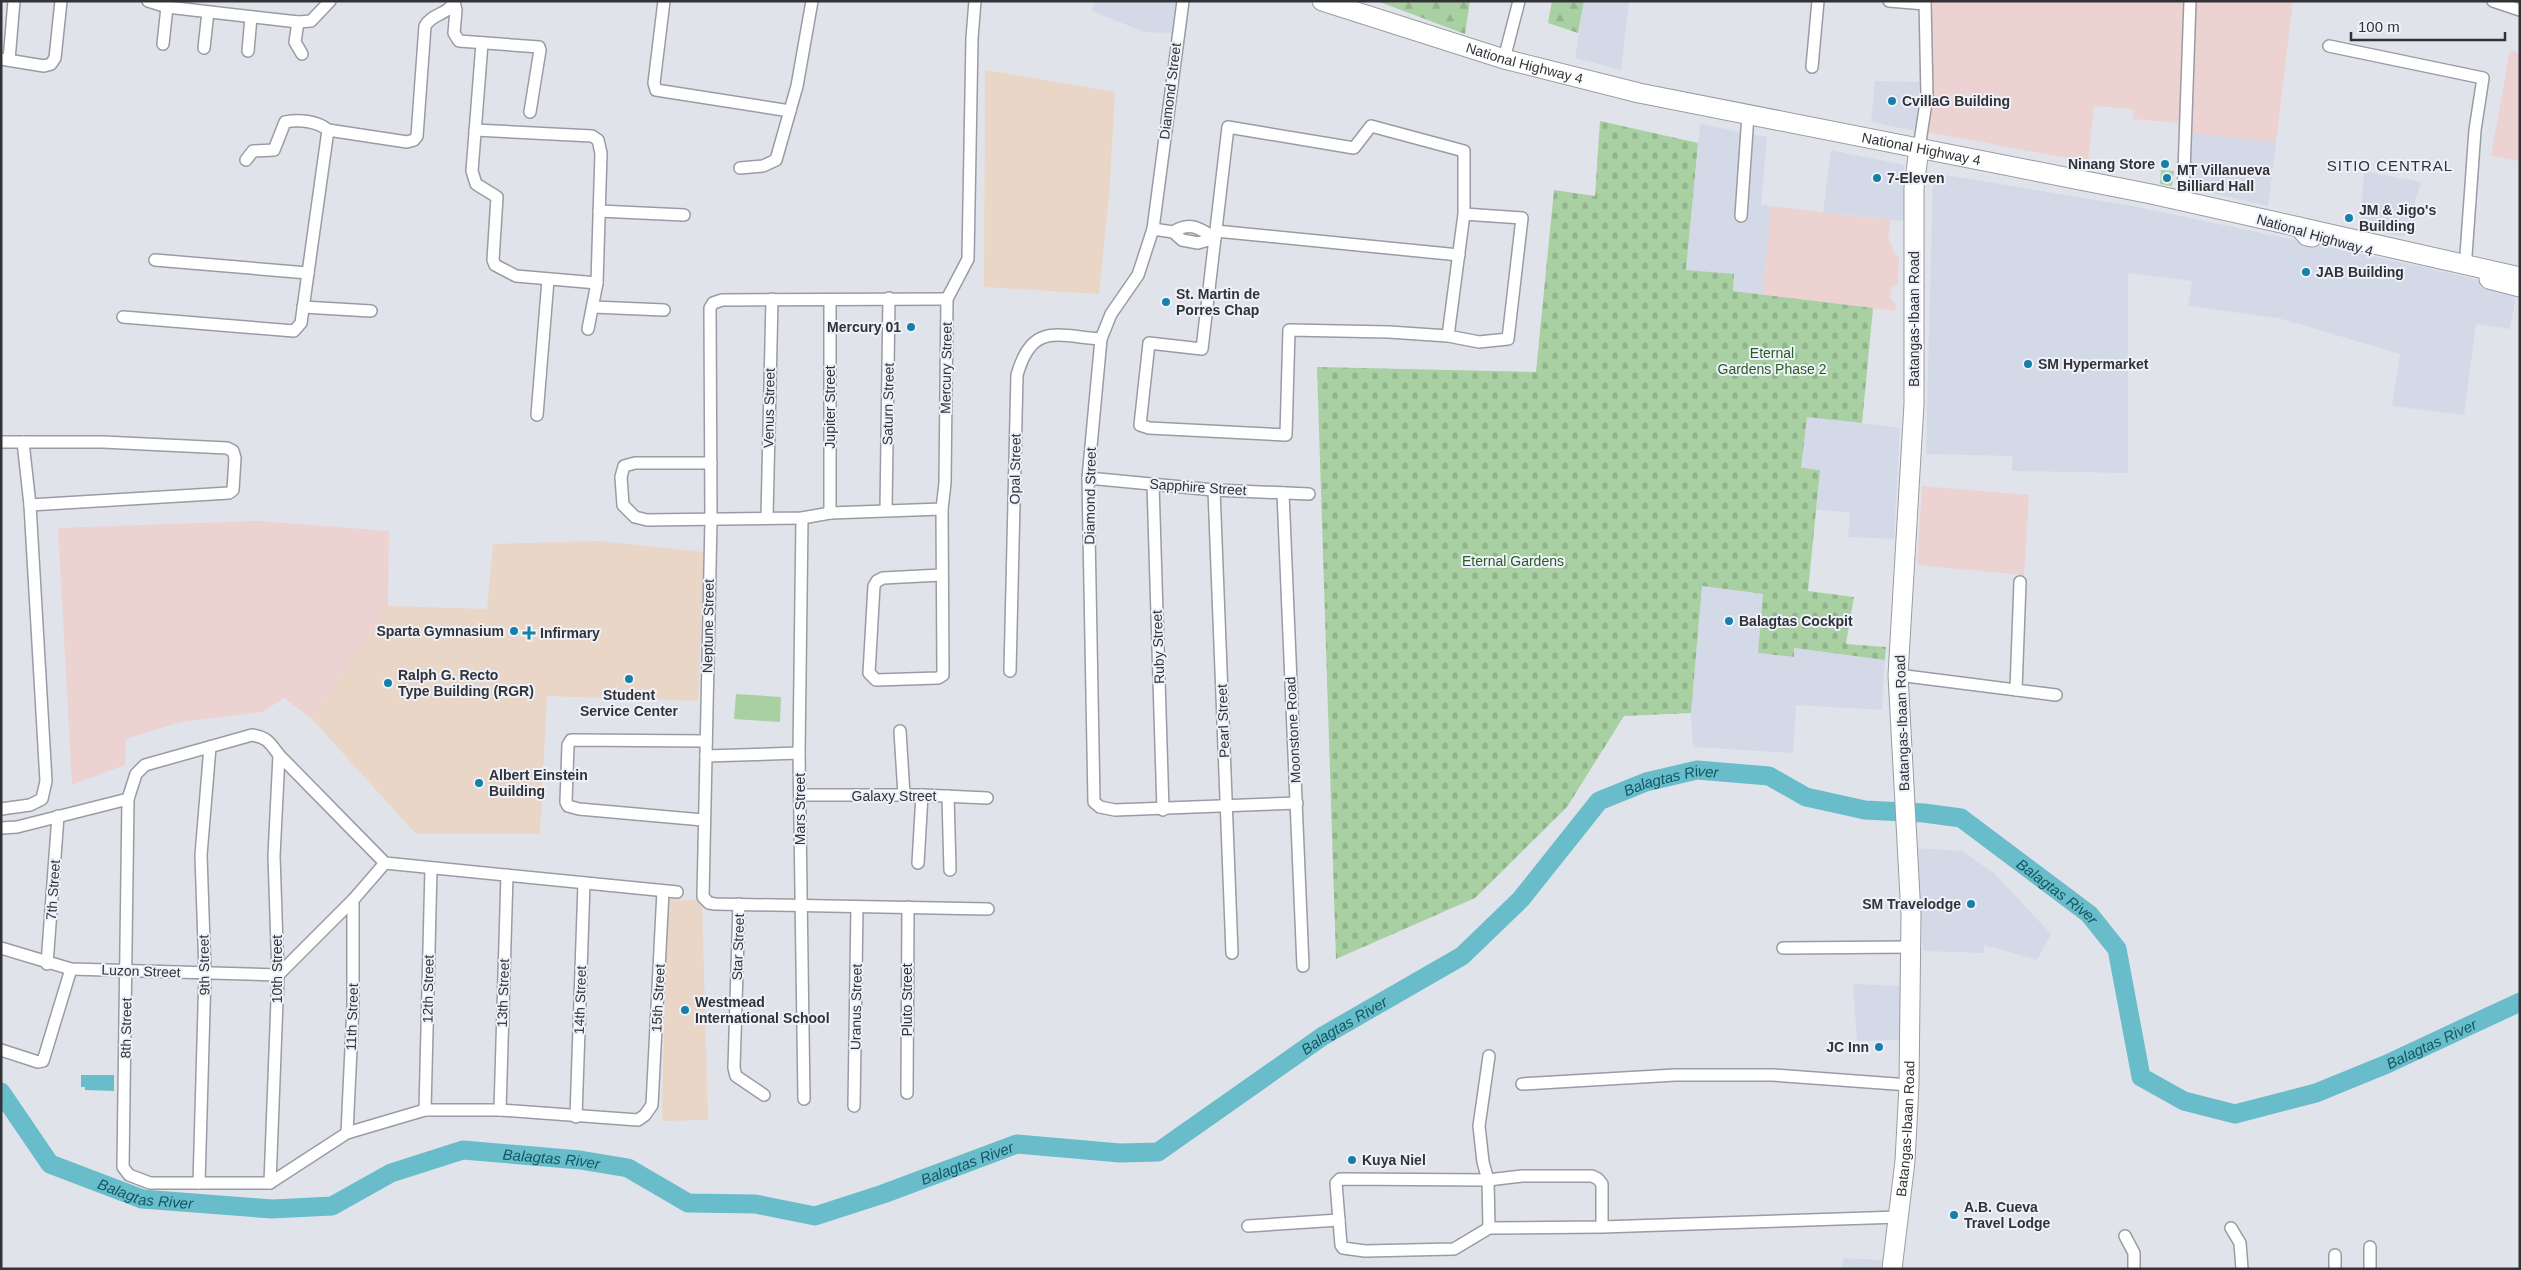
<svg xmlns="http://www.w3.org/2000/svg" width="2521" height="1270" viewBox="0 0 2521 1270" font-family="Arial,sans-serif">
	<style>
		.built { fill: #d4d9e8 }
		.industrial { fill: #edd2d2 }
		.education { fill: #e9d6c6 }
		.green { fill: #a9d0a2 }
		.forest { fill: url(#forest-firs) }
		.cemetery { fill: url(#cemetery-stones) }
		.water { fill: #69bcca }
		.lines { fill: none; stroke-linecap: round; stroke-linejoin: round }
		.river { stroke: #69bcca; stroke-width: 19 }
		.minor-casing { stroke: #999ca3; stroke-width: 14 }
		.primary-casing { stroke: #999ca3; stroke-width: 21 }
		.trunk-casing { stroke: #999ca3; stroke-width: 21 }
		.minor { stroke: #fff; stroke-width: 11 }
		.primary { stroke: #fff; stroke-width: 19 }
		.trunk { stroke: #fff; stroke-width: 19 }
		.poi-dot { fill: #1780a9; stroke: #eef1f9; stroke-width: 2 }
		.labels { text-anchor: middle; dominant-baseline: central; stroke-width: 4; stroke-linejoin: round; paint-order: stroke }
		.street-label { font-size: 14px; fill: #323336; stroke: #eef1f9 }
		.poi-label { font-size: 14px; font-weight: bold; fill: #323336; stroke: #eef1f9; text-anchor: start }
		.park-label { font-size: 14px; fill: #275e1e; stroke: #eef1f9 }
		.neighbourhood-label { font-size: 15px; letter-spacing: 1px; fill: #303238; stroke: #eef1f9 }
		.water-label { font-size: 15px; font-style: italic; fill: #105862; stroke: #eef1f9 }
	</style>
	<defs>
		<pattern id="forest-firs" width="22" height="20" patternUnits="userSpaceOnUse" patternTransform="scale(1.25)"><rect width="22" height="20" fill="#a9d0a2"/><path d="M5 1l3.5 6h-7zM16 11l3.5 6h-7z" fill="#92b38c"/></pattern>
		<pattern id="cemetery-stones" width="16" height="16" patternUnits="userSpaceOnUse" patternTransform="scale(1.25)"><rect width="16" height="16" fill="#a9d0a2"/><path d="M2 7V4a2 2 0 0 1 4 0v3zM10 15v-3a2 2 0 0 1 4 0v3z" fill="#92b38c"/></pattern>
	</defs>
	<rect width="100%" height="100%" fill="#e1e3eb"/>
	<g class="built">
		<path d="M1094,1H1176L1172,33L1144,32L1092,11Z"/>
		<path d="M1584,1H1629L1621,70L1575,58Z"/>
		<path d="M1875,81L1920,82L1916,131L1871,122Z"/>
		<path d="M1700,124L1767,137L1761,205L1771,206L1763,295L1733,291L1734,275L1686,270Z"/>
		<path d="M2189,133L2276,142L2268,206L2189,188Z"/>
		<path d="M1831,150L1904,165V221L1823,212Z"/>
		<path d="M2364,171L2421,182L2404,237L2360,228Z"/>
		<path d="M1933,173L2132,206L2419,266L2517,289L2510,329L2476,324L2464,415L2392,406L2400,354L2278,318L2188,306L2192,281L2128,273V473L2012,471L2013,456L1926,454Z"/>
		<path d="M1807,416L1900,428L1894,539L1848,537L1850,512L1816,510L1820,470L1801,468Z"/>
		<path d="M1702,586L1763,594L1758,653L1793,657V648L1885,660L1882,710L1796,705L1793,753L1693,747L1691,713Z"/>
		<path d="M1917,848L1962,851L1994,873L2051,934L2037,960L1984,945V953L1923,951Z"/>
		<path d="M1853,984L1903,986V1040L1857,1041Z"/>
		<path d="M1843,1258L1883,1260L1882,1269H1842Z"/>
	</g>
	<g class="industrial">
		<path d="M1930,1H2184L2181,123L2133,119V109L2094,106L2088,162L1927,132L1933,83Z"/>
		<path d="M2193,1H2293L2276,142L2189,133Z"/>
		<path d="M2510,50L2520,54V161L2491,156Z"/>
		<path d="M1771,206L1891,220L1888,240L1892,245L1894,254L1899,256L1898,284L1892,286L1890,298L1896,304L1895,311L1763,295Z"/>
		<path d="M1922,486L2029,495L2024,575L1917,565Z"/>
		<path d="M259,521L389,531L388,606L312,719L284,698L263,712L181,722L126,739L125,765L72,785L58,528Z"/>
	</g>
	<g class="education">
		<path d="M985,70L1115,92L1109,197L1099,294L984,287Z"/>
		<path d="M598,541L704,552L698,701L547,696L540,834H416L312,719L388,606L487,609L493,544Z"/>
		<path d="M667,899L702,901L708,1120L662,1121Z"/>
	</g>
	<g class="green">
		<path d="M2161,170L2174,171L2172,186L2160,184Z"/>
		<path d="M736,694L781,697L780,722L734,719Z"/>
	</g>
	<g class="forest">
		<path d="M1377,1H1470L1465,34Z"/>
		<path d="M1552,1H1584L1578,33L1548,23Z"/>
	</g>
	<path class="cemetery" d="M1600,121L1698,143L1686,270L1734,274L1733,291L1873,308L1862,423L1807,417L1801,468L1820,470L1808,591L1854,597L1846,644L1886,647L1885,660L1794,648V657L1758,653L1763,594L1702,586L1691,713L1624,716L1567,807L1475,898L1336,959L1317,367L1536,372L1554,190L1595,196Z"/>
	<path class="water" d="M81,1075H114V1091L85,1090V1087H81Z"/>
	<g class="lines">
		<path class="river" id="s1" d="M1,1092L50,1164L142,1199L272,1209L332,1206L391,1173L463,1150L580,1160L628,1168L688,1203L755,1204L815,1216L883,1194L1017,1144L1120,1153L1158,1152L1323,1036L1462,956L1521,899L1599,801L1646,782L1697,770L1769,776L1806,797L1865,810L1924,813L1961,818L2089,914L2117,949L2141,1077L2184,1101L2235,1114L2316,1093L2387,1064L2520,1002"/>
		<defs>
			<g id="minor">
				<path d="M148,1L167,7L298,22L311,21L330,1"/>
				<path d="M664,1L654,83L656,90L790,111"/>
				<path d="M1183,1L1153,229L1138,275L1111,314L1101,339L1088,478L1094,802L1100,807L1115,810L1297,803"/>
				<path d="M1889,1L1925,4"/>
				<path d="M2493,1L2520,10"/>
				<path d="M454,2L456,10L454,33L459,41L539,47L540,50L530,112"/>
				<path d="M298,22L295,42L302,54"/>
				<path d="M482,43L472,171L476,184L497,197L493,260L495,265L516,276L597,283"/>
				<path d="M163,44L167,7"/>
				<path d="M2329,46L2483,78L2475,130L2466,255"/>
				<path d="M204,48L208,12"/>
				<path d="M248,51L251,17"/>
				<path d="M1,59L44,66L51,64L55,58L61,1"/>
				<path d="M1504,59L1519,1"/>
				<path d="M9,60L14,1"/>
				<path d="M1812,67L1818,1"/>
				<path d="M475,130L592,136L598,140L601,153L597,283L588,329"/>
				<path d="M1919,148L1927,96L1925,1"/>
				<path d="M246,160L253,151L274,150L285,122C299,119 317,121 328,130"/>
				<path d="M740,168L763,166L776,160L797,86L812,1"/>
				<path d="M2183,201L2190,1"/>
				<path d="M599,211L684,215"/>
				<path d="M1741,216L1748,115"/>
				<path d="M1153,229L1173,232L1182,240L1198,243L1215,238C1199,228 1190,221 1173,232"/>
				<path d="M1216,231L1459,255"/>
				<path d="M155,260L308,273"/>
				<path d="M947,299L722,300L713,303L710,308L711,520L703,897L709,903L715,904L988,909"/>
				<path d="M303,307L371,311"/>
				<path d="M593,307L664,310"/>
				<path d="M123,317L294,331L301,323L328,130L407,142L414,140L417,136L425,26C432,13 449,15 454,1"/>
				<path d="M1448,336L1464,214V151L1371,126L1354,148L1228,127L1202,349L1149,343L1140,425L1149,428L1286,435L1289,330L1389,332L1448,336L1479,342L1508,339L1522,218L1464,214"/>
				<path d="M537,415L548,280"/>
				<path d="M1,442H103L227,448L233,451L235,458L233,490L229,493L30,505"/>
				<path d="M711,463H635L624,466L621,477L623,505L635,517L647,520L802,518L830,513L942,509L945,483L947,299L968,259L972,38L975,1"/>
				<path d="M1088,478L1214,490L1309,494"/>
				<path d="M1153,484L1163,810"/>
				<path d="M1214,490L1232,953"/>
				<path d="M1283,493L1303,966"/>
				<path d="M886,510L889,298"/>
				<path d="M830,513V300"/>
				<path d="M767,517L772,299"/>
				<path d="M802,518L799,753L804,1099"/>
				<path d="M941,575L883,578L877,581L874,586L869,673L876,680L938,678L943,675L942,509"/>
				<path d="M1010,671L1017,375C1032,322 1057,336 1101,339"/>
				<path d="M1898,675L2056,695"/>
				<path d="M2016,690L2020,582"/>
				<path d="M900,731L904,795"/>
				<path d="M706,756L799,753"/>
				<path d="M800,795H922L987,798"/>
				<path d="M948,796L950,870"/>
				<path d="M128,799L123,1167L129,1175L150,1183H270L347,1133L425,1110H500L638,1120L645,1115L652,1105L663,891"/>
				<path d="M1,809L30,805L42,799L46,781L30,505L23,442"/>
				<path d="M703,820L579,809L568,806L566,802L568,745L571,740L706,741"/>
				<path d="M1,828L17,827L128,799L136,774L145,765L252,735C267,737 270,743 279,755L385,863L677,892"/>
				<path d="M918,863L922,795"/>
				<path d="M739,904L734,1068L736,1076L764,1095"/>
				<path d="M1,948L71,969L278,975L353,900L385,863"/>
				<path d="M1783,948L1911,947"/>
				<path d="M47,964L58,816"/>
				<path d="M1,1050L38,1062L43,1061L71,969"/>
				<path d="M1522,1084L1675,1075H1773L1909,1085"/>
				<path d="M907,1093L908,907"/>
				<path d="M854,1106L857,907"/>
				<path d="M425,1110L431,868"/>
				<path d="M500,1110L507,875"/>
				<path d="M576,1117L584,883"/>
				<path d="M347,1133L353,1006V900"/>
				<path d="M199,1183L205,973L201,855L210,747"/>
				<path d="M270,1183L278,975L274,856L279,755"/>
				<path d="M1248,1226L1339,1220"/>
				<path d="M1602,1227V1184L1598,1179L1592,1176H1522L1488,1180L1340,1179L1336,1183L1341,1245L1343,1248L1365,1251L1454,1249L1489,1228L1602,1227L1899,1217"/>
				<path d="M1489,1228L1488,1180L1483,1162L1479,1126L1489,1056"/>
				<path d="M2231,1228L2240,1243L2242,1269"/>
				<path d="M2125,1236L2134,1253V1269"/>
				<path d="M2370,1247V1269"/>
				<path d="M2335,1255V1269"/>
			</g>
			<g id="primary">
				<path id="s2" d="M1322,1L1504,59L1639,93L2151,194L2299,227L2307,236L2312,237"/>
				<path d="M2489,279L2520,287"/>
				<path id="s3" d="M1892,1269L1905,1161L1909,1085L1911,915L1898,675L1914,404V188L1919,148"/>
			</g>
			<path id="trunk" d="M2299,227L2520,277"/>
		</defs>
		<use href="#minor" class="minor-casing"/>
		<use href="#primary" class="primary-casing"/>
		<use href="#trunk" class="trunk-casing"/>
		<use href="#minor" class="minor"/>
		<use href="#primary" class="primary"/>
		<use href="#trunk" class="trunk"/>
	</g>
	<g class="poi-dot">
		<circle cx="1892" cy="101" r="5"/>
		<circle cx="2165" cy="164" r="5"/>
		<circle cx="1877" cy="178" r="5"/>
		<circle cx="2167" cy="178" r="5"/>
		<circle cx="2349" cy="218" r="5"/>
		<circle cx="2306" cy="272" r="5"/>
		<circle cx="1166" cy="302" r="5"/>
		<circle cx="911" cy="327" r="5"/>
		<circle cx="2028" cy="364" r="5"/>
		<circle cx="1729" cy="621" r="5"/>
		<circle cx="514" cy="631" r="5"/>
		<path d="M526.5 625.5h5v5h5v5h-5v5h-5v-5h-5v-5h5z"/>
		<circle cx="629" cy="679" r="5"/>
		<circle cx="388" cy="683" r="5"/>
		<circle cx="479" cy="783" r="5"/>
		<circle cx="1971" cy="904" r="5"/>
		<circle cx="685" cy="1010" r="5"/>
		<circle cx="1879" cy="1047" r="5"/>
		<circle cx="1352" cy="1160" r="5"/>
		<circle cx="1954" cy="1215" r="5"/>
	</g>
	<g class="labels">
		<g class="street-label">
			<text stroke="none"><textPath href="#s2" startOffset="212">National Highway 4</textPath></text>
			<text transform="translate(1170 91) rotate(-83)">Diamond Street</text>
			<text stroke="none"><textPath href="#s2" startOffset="618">National Highway 4</textPath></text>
			<text transform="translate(2315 235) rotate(16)">National Highway 4</text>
			<text transform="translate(1914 319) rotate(-90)">Batangas-Ibaan Road</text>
			<text transform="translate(946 368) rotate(-89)">Mercury Street</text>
			<text transform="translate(888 404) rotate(-89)">Saturn Street</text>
			<text transform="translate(830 407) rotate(-90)">Jupiter Street</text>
			<text transform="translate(769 408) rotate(-89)">Venus Street</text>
			<text transform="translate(1015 469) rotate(-89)">Opal Street</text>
			<text transform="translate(1198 487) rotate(4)">Sapphire Street</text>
			<text transform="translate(1090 496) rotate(-89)">Diamond Street</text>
			<text transform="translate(708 626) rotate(-89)">Neptune Street</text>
			<text transform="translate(1158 647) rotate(-92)">Ruby Street</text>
			<text transform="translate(1223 721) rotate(-92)">Pearl Street</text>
			<text transform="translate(1902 723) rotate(-92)">Batangas-Ibaan Road</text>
			<text transform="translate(1293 730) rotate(-93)">Moonstone Road</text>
			<text x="894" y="796">Galaxy Street</text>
			<text transform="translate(800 809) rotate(-90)">Mars Street</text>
			<text transform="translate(53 890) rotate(-86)">7th Street</text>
			<text transform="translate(738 947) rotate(-88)">Star Street</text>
			<text transform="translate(204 965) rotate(-91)">9th Street</text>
			<text transform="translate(277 969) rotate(-90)">10th Street</text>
			<text transform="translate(141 971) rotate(2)">Luzon Street</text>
			<text transform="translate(428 989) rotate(-89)">12th Street</text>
			<text transform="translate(503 993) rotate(-88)">13th Street</text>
			<text transform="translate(658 998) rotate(-87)">15th Street</text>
			<text transform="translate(580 1000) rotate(-88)">14th Street</text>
			<text transform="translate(907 1000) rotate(-90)">Pluto Street</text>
			<text transform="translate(856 1007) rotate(-89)">Uranus Street</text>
			<text transform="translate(352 1017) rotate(-88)">11th Street</text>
			<text transform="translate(126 1028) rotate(-89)">8th Street</text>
			<text stroke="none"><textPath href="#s3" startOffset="141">Batangas-Ibaan Road</textPath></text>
		</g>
		<g class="poi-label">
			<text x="1902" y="101">CvillaG Building</text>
			<text x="2155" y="164" text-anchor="end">Ninang Store</text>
			<text x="2177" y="170">MT Villanueva<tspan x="2177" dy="16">Billiard Hall</tspan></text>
			<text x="1887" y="178">7-Eleven</text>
			<text x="2359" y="210">JM &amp; Jigo's<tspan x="2359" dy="16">Building</tspan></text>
			<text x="2316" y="272">JAB Building</text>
			<text x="1176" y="294">St. Martin de<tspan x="1176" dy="16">Porres Chap</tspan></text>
			<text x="901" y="327" text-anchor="end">Mercury 01</text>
			<text x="2038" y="364">SM Hypermarket</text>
			<text x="1739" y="621">Balagtas Cockpit</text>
			<text x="504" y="631" text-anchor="end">Sparta Gymnasium</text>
			<text x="540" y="633">Infirmary</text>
			<text x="398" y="675">Ralph G. Recto<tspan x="398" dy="16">Type Building (RGR)</tspan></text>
			<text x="629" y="695" text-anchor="middle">Student<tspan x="629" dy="16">Service Center</tspan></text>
			<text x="489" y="775">Albert Einstein<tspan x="489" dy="16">Building</tspan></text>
			<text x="1961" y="904" text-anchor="end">SM Travelodge</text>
			<text x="695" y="1002">Westmead<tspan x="695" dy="16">International School</tspan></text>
			<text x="1869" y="1047" text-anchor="end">JC Inn</text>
			<text x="1362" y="1160">Kuya Niel</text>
			<text x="1964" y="1207">A.B. Cueva<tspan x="1964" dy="16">Travel Lodge</tspan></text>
		</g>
		<g class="park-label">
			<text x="1772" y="353">Eternal<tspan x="1772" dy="16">Gardens Phase 2</tspan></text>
			<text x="1513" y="561">Eternal Gardens</text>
		</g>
		<g class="neighbourhood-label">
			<text x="2390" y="165">SITIO CENTRAL</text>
		</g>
		<g class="water-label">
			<text stroke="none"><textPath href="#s1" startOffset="1884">Balagtas River</textPath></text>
			<text stroke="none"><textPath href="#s1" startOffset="2304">Balagtas River</textPath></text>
			<text stroke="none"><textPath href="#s1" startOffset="1464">Balagtas River</textPath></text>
			<text stroke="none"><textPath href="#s1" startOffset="2829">Balagtas River</textPath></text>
			<text stroke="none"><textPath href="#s1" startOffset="608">Balagtas River</textPath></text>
			<text stroke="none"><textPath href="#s1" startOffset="1044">Balagtas River</textPath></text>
			<text stroke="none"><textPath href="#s1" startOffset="188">Balagtas River</textPath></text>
		</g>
	</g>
	<rect width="2521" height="1270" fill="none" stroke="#323336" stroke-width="5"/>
	<path d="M2351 32v8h154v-8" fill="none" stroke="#323336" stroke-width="2.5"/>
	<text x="2358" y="32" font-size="15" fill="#323336" stroke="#eef1f9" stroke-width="4" paint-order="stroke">100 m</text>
</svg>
